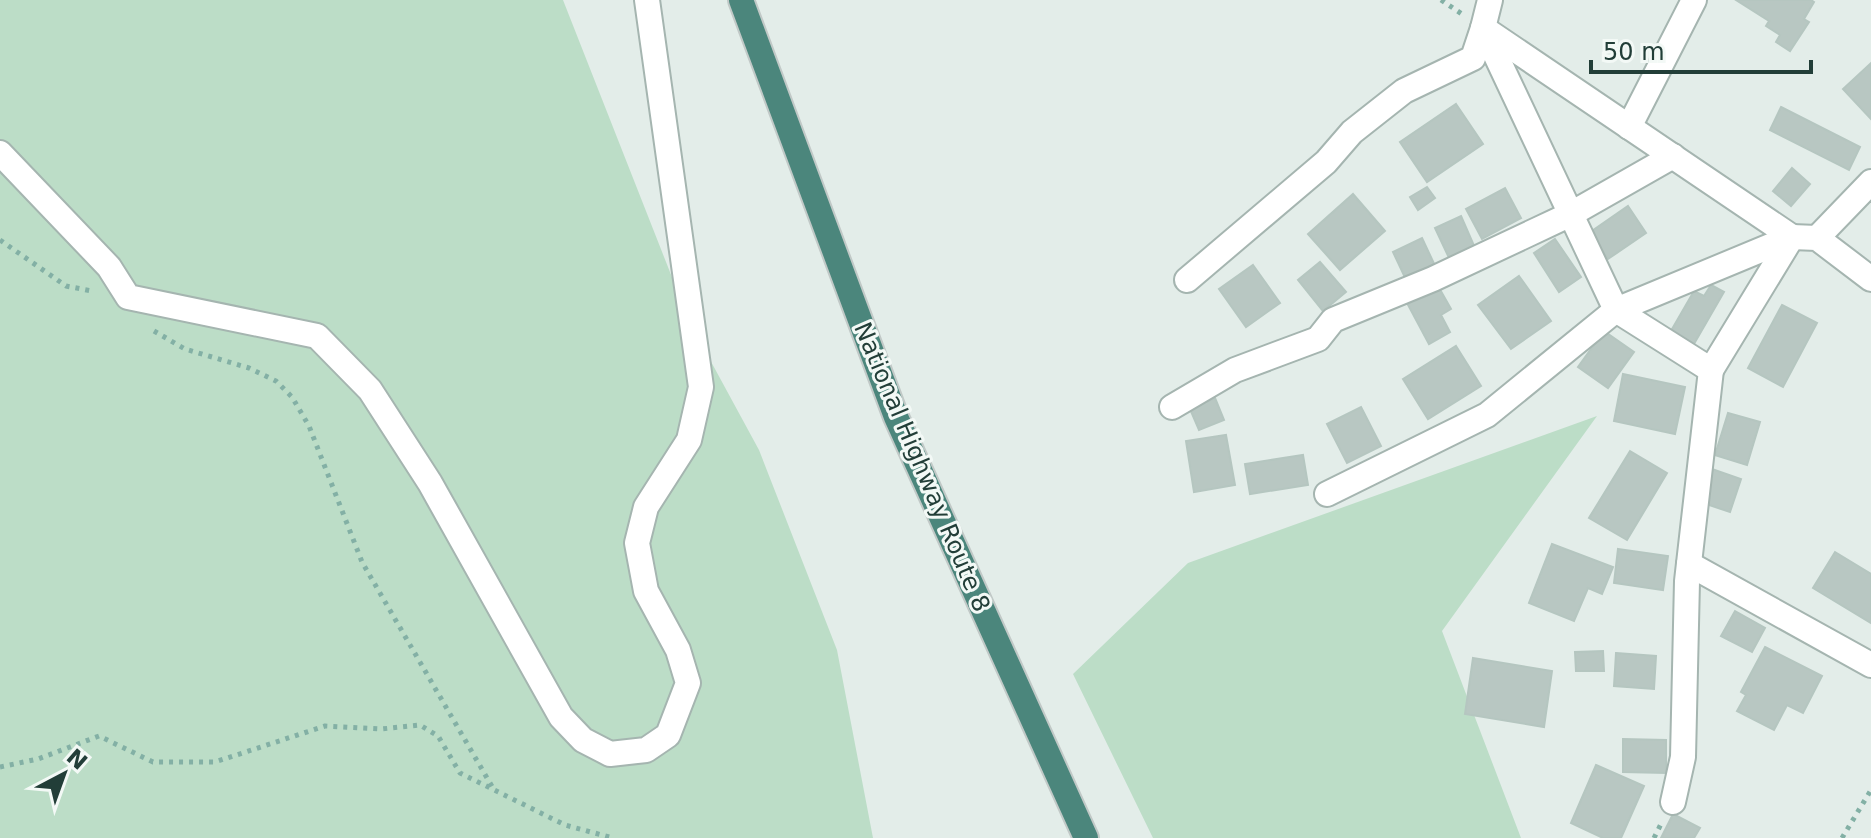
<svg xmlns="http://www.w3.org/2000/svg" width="1871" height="838" viewBox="0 0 1871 838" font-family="'DejaVu Sans',sans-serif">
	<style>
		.green { fill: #bcddc7 }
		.building { fill: #b8c7c2; stroke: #b5c6c0; stroke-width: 2 }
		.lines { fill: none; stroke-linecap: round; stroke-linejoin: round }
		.minor-casing { stroke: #a5b5b0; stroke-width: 28 }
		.trunk-casing { stroke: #c1c9c7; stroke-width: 28 }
		.path { stroke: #83b0a5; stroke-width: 5; stroke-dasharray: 4 6; stroke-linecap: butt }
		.minor { stroke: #fff; stroke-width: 24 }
		.trunk { stroke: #4b867c; stroke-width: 24 }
		.labels { text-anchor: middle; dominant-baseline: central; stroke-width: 6; stroke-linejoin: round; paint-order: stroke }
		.street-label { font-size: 24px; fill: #223e38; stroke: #f3f9f6 }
	</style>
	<rect width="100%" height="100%" fill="#e3ede9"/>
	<g class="green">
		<path d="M0,0H563L690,323L759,450L837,650L873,838H0Z"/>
		<path d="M1597,416L1442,631L1521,838H1153L1073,674L1188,563Z"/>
	</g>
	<g class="building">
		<path d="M1736,0H1811L1814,2L1804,19L1809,22L1790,51L1776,42L1780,35L1766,26L1769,21Z"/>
		<path d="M1871,63V119L1843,89Z"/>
		<path d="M1456,104L1483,144L1427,182L1400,142Z"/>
		<path d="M1781,107L1860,147L1849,170L1770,130Z"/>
		<path d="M1792,168L1810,184L1791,206L1773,191Z"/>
		<path d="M1427,187L1435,198L1418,210L1410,197Z"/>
		<path d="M1505,188L1521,218L1482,239L1466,209Z"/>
		<path d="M1353,194L1385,231L1340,270L1308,234Z"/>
		<path d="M1628,206L1646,233L1608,259L1589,233Z"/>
		<path d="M1461,216L1475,248L1450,260L1435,228Z"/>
		<path d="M1422,238L1437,270L1408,284L1393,252Z"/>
		<path d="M1555,239L1581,277L1559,292L1534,253Z"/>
		<path d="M1320,262L1346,292L1323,311L1298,280Z"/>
		<path d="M1253,265L1280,303L1246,327L1219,289Z"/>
		<path d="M1519,276L1551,321L1511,349L1478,305Z"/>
		<path d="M1711,285L1724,292L1694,344L1671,331L1694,291L1704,296Z"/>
		<path d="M1438,286L1451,309L1441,315L1450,332L1429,344L1407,303Z"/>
		<path d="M1782,305L1817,323L1783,387L1748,368Z"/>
		<path d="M1604,331L1634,352L1608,388L1578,367Z"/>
		<path d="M1456,346L1481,386L1428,419L1403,379Z"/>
		<path d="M1623,374L1685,387L1675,434L1614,421Z"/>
		<path d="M1215,398L1224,420L1199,430L1190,409Z"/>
		<path d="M1361,407L1381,446L1347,463L1327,424Z"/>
		<path d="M1728,413L1760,422L1747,465L1715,455Z"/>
		<path d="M1226,435L1235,485L1194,492L1186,441Z"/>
		<path d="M1630,451L1667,473L1627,540L1589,518Z"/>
		<path d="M1303,455L1308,485L1250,494L1245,464Z"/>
		<path d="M1709,468L1741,479L1730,512L1697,501Z"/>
		<path d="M1552,544L1613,567L1602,594L1588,588L1574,621L1529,603Z"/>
		<path d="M1618,549L1668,556L1663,590L1614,583Z"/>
		<path d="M1835,552L1871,574V623L1813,588Z"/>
		<path d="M1735,611L1765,628L1752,652L1721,636Z"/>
		<path d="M1765,647L1822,676L1803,713L1787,705L1774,730L1737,711L1746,695L1741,692Z"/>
		<path d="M1603,651L1604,671H1576L1575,652Z"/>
		<path d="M1616,653L1656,656L1654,689L1614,686Z"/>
		<path d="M1473,658L1552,671L1544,727L1465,714Z"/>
		<path d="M1623,739L1666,740V773L1623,772Z"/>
		<path d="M1596,765L1644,786L1621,838H1603L1571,823Z"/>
		<path d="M1673,814L1700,828L1694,838H1661Z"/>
	</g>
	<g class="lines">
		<defs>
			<g id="minor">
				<path d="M1490,0L1483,28L1616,310L1711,370L1687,581L1683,757L1673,802"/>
				<path d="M1629,127L1694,0"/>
				<path d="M0,153L109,267L128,297L317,336L370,390L430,483L561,717L583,740L610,754L646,750L668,735L688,683L678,650L646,591L637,543L646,507L689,440L701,387L647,0"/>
				<path d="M1817,238L1871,182"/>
				<path d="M1187,280L1326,162L1352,132L1404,91L1473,58L1483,28L1792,237L1711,370"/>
				<path d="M1172,407L1235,370L1318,339L1333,320L1433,279L1571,214L1673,156"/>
				<path d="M1327,494L1487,415L1616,310L1792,237L1817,238L1871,279"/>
				<path d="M1689,564L1871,665"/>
			</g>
			<path id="trunk" d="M741,0L896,417L1086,838"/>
		</defs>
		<use href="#minor" class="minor-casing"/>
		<use href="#trunk" class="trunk-casing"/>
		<g class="path">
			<path d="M1441,0L1462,14"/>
			<path d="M0,240L66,286L92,291"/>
			<path d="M154,331L185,349L249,368L276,381L292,397L309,426L362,562L494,790"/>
			<path d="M0,767L38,759L99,736L153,762H215L325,726L381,729L420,725L438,736L460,773L565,825L613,838"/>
			<path d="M1654,838L1661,824"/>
			<path d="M1842,838L1871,790"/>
		</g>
		<use href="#minor" class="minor"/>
		<use href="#trunk" class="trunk"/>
	</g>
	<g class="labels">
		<g class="street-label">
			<text transform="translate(922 467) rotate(67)">National Highway Route 8</text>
		</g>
	</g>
	<g transform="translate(64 774) rotate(41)" stroke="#f3f9f6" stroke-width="6" paint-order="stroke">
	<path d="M0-6L14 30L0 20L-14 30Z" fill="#223e38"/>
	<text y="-12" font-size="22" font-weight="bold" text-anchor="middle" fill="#223e38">N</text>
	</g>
	<path d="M1591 60v12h220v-12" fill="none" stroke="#223e38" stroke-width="4"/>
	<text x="1603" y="60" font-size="24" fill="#223e38" stroke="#f3f9f6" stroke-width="6" paint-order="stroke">50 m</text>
</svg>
